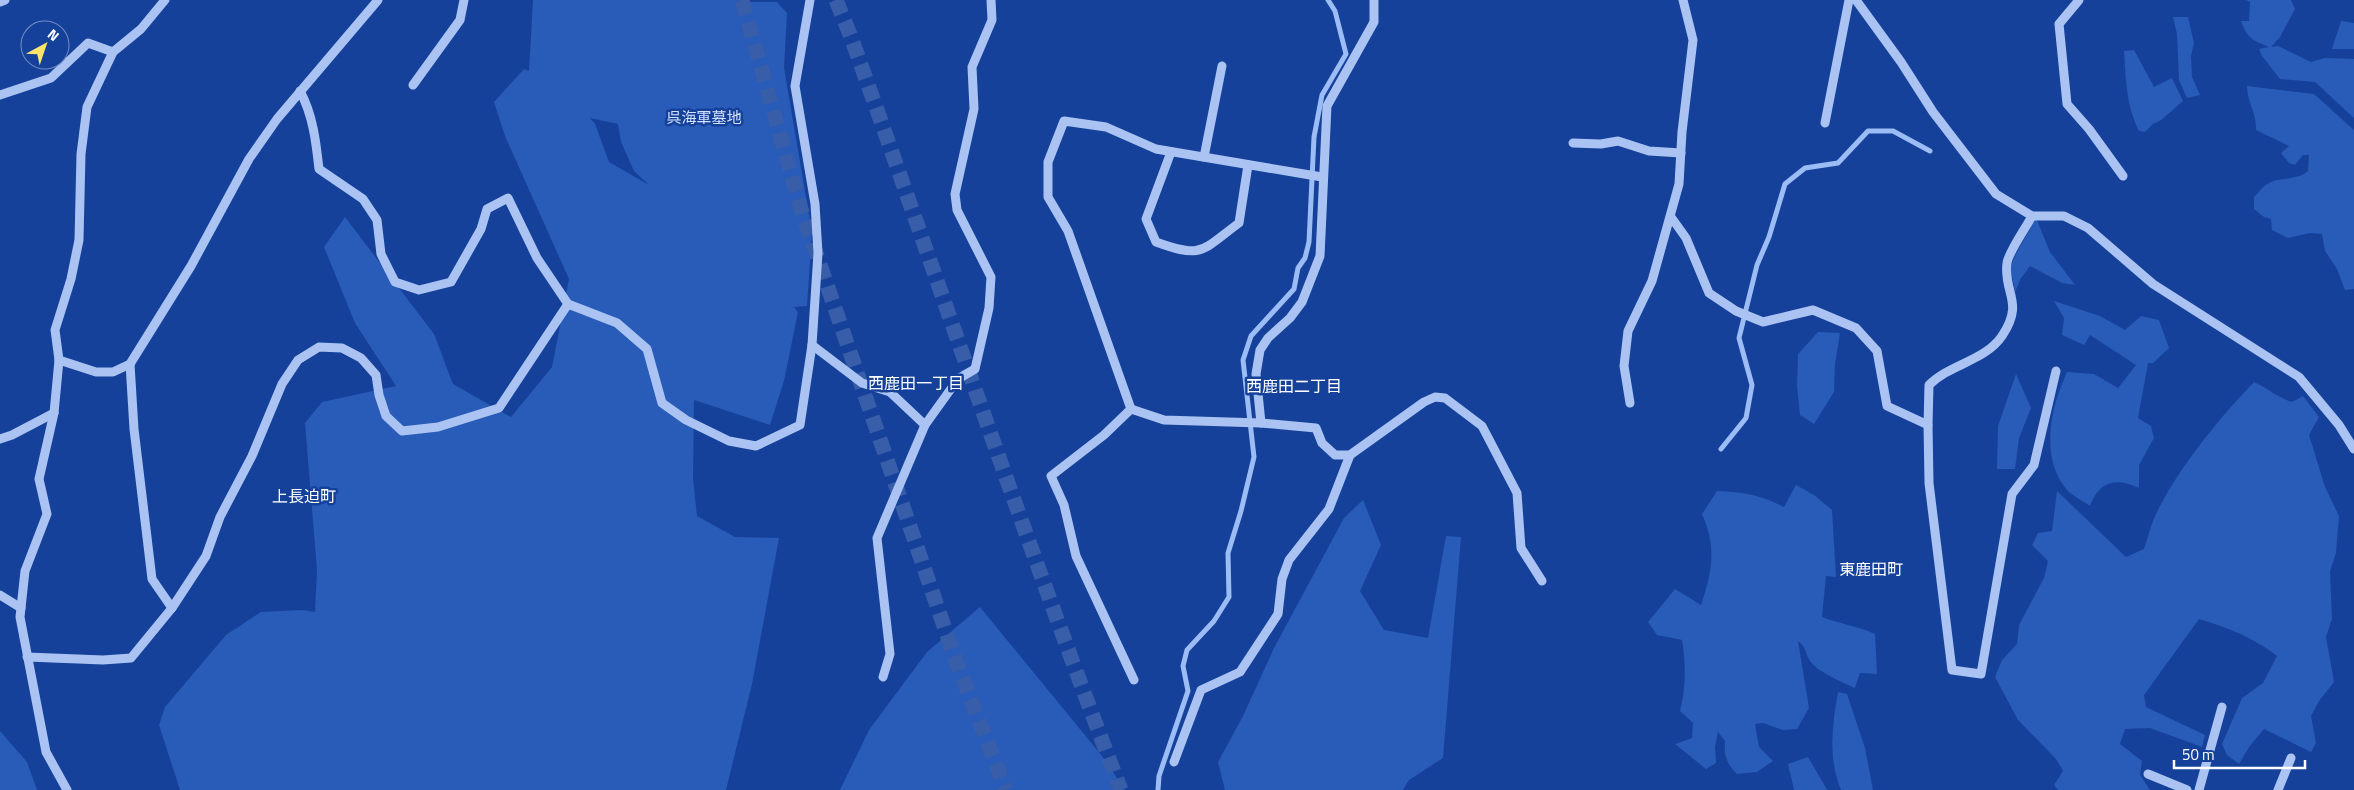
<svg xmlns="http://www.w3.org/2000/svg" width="2354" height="790" viewBox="0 0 2354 790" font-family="'Titillium Web','Noto Sans JP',sans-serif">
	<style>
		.green { fill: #295bb8; fill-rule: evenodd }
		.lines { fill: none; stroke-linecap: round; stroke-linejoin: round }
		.stream { stroke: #9cbcf5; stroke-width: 5 }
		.highway-tunnel { stroke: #385ea9; stroke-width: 15; stroke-dasharray: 15 8; stroke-linecap: butt }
		.minor { stroke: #aac3f2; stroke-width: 9 }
		.labels { text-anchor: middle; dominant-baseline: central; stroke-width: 5; stroke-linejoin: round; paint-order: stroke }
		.park-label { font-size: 15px; fill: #d2e1fd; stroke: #15419a }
		.neighbourhood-label { font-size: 16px; fill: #fff; stroke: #15419a }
	</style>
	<rect width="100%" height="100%" fill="#15419a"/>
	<g class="green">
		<path d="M533,0H748L749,2H777L787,13L784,68L812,232L807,306L794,307L798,312L784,381L770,425L694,400L693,479L697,516L735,537L779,538L752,684L726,790H180L159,725L165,707L226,635L261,612L302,610L315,612L317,570L305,423L322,402L396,386L355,323L324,247L345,217L434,334L453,384L511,417L552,367L569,279L505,136L494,102L524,69L529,71ZM590,118L618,124L621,142L634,171L649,185L609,162L595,124Z"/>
		<path d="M2246,0H2291L2295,9L2280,37L2271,47L2278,46L2311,62L2325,58L2354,59V118L2315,82L2280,79L2262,56L2259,49L2269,47C2252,40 2247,38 2241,21H2249L2250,2Z"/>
		<path d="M2173,17H2188L2194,43L2191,56L2192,77L2200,95L2187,98L2179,80L2177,34Z"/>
		<path d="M2341,21L2354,23V49H2332Z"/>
		<path d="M2134,50L2154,87L2172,78L2183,101L2161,120L2153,124L2145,132L2139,131C2126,105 2126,79 2124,51Z"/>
		<path d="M2247,86L2314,94L2354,130V289L2345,290L2337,269L2325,251L2322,234L2310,233L2288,238L2272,230L2271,219L2264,217L2254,209V197C2258,194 2261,188 2266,185C2278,176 2294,182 2308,171L2309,155H2303L2295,165L2289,163L2281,153L2289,146L2256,130C2257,114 2247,102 2247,86Z"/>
		<path d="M2036,218L2050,252L2075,285L2062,283L2030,266L2021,278L2015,292C2014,283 2010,273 2012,264C2014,254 2031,230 2036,218Z"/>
		<path d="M2054,301L2100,316L2125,330L2141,316L2159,320L2169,348L2153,363H2148L2138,418L2151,426L2154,438L2139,465V488C2116,477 2099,481 2090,506C2083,501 2073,496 2067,490C2039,457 2051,407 2067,372L2094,374L2118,388L2136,365L2090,335L2084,345L2062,335L2064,318Z"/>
		<path d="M1818,332L1840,333L1835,364L1834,392L1814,424L1800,415L1797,386L1798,354Z"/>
		<path d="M2016,374L2031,408L2019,438L2015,469H1997L1998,426Z"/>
		<path d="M2254,382C2268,388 2278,398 2292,402L2303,396L2319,417L2309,435L2325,487L2339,516L2336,553L2330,571L2332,619L2326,637L2334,682L2319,701L2311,716L2316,743L2311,752L2264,729L2249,747L2239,764L2227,755L2222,744L2242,698L2263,683L2277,656C2254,638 2227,627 2199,619L2144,695L2146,707L2205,735L2202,747L2150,728L2125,729L2120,744L2142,761L2140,775L2150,790H2058L2054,785L2063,771L2056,759L2018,720L1995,677L2002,660L2017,644L2019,625L2044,578L2048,561L2032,545L2038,533L2052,531L2057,491L2126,557L2144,549C2148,537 2151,524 2157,512C2178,469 2220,417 2254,382Z"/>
		<path d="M1796,485L1814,495L1832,510L1836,577L1826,576L1822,617C1840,624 1858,626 1875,634L1877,674L1860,673L1855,688C1844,683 1816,671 1810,661C1805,653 1806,647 1798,641L1809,708L1797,729L1783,730L1763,723L1755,724L1759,747L1773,761L1757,772L1737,774C1726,763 1724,755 1725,741L1718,732L1715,747L1716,763L1706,769L1675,744L1692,738L1693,723L1680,711C1686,688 1686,663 1682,640L1657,635L1648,622L1675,589L1701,605C1712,572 1717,548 1702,514L1717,491C1744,492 1760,495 1784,507Z"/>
		<path d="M1363,500L1381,545L1360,591L1384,630L1428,638L1446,536L1461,537L1443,758L1409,780L1403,790H1225L1218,762L1243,716L1274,648L1344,518Z"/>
		<path d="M980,607L1102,756L1125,790H840L869,730L927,652Z"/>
		<path d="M1838,692L1847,694L1865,748L1873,790H1841C1828,759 1832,724 1838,692Z"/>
		<path d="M0,731L27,762L37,790H0Z"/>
		<path d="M1808,757L1825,786L1827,790H1794L1788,764Z"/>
	</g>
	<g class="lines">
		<g class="stream">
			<path d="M1721,449L1746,418L1752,385L1739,338L1757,265L1769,237L1785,184L1805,168L1838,163L1868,131H1893L1930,151"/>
			<path d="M1158,790L1159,776L1188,691L1183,666L1187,650L1214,621L1229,597L1228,553L1241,511L1254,457L1243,360L1251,336L1294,289L1298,268L1305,258L1309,242L1314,137L1322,95L1346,54L1335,11L1328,0"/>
		</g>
		<g class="highway-tunnel">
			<path d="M742,0L801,209L956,661L1006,790"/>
			<path d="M836,0L851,37C941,288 1025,541 1121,790"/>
		</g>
		<g class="minor">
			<path d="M1856,0L1901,62L1933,112L1996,194L2032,216H2064L2088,228L2153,284L2299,377L2339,425L2354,449"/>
			<path d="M2079,0L2059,24L2067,104L2089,129L2123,176"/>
			<path d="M0,2L5,0"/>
			<path d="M413,85L460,20L464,0"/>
			<path d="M300,91C313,115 316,142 319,169L363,199L377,220L381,254L395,282L419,290L451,282L481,229L487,209L508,198L537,258L568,304L617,323L647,349L662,403L686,420L729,441L756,446L800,425L812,345L818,253L815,204L795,86L810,0"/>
			<path d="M0,95L51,78L88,43L113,52"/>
			<path d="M1825,123L1849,0"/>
			<path d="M1573,143L1601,144L1618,141L1649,151L1681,153"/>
			<path d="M1171,152L1146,219L1156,242C1203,259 1201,251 1239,223L1248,165"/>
			<path d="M1204,157L1222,66"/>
			<path d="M1671,217L1686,238L1709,293L1736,311L1763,322L1813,310L1856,328L1877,351L1887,406L1928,425L1929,385C1950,364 1985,361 2002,336C2025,302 2003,293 2007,263C2008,253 2027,226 2032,216"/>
			<path d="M812,345L862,383L890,392L925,425"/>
			<path d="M59,360L96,372H113L130,364L191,266L249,159L277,119L378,0"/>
			<path d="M130,364L134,429L152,579L172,608"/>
			<path d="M1630,403L1624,366L1628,331L1652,281L1679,184L1682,132L1693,40L1683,0"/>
			<path d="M1131,409L1068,231L1048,197V162L1064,121L1106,127L1156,149L1322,177"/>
			<path d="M1131,409L1164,420L1261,423L1316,428L1322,443L1335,455H1350L1424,402L1435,397L1445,398L1482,426L1517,493L1521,548L1542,581"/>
			<path d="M1131,409L1104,435L1051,476L1064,505L1076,556L1134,680"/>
			<path d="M1261,423L1256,374L1260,350L1268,338L1290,318L1302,302L1320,256L1327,106L1374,22V0"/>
			<path d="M1928,425L1929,483L1952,670L1981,674L2012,494L2034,465L2056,371"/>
			<path d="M0,439L12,435L54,413"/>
			<path d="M0,595L21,608"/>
			<path d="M27,657L103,660L131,658L172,608L206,556L220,517L252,456L282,384L298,360L319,347L342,348L361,358L376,375L379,395L386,416L402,431L438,427L499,408L568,304"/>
			<path d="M883,677L890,654L877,538L925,425L958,379L975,369L989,308L991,277L957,210L955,194L974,109L972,67L992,20L991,0"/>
			<path d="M1174,762L1201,690L1240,672L1278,614L1282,579L1289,560L1329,509L1350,455"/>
			<path d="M2148,774L2187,790"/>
			<path d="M67,790L46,752L20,617L25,571L47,514L39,479L54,413L59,360L55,330L71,279L79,240L81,154L87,107L113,52L141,29L165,0"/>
			<path d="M2199,790L2222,707"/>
			<path d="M2278,790L2291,758"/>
		</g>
	</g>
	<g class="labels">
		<g class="park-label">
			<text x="704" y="117">呉海軍墓地</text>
		</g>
		<g class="neighbourhood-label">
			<text x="916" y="383">西鹿田一丁目</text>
			<text x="1294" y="386">西鹿田二丁目</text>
			<text x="304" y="496">上長迫町</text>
			<text x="1871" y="569">東鹿田町</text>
		</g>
	</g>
	<g transform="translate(45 45) rotate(40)"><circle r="24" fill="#15419a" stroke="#738dc2"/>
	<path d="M0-4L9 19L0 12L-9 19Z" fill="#ffe46b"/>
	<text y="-8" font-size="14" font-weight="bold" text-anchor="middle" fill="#ffffff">N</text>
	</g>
	<path d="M2174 760v8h131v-8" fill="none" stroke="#ffffff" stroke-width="2.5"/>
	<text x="2182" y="760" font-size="15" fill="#ffffff" stroke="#15419a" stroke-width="4" paint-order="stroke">50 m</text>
</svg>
